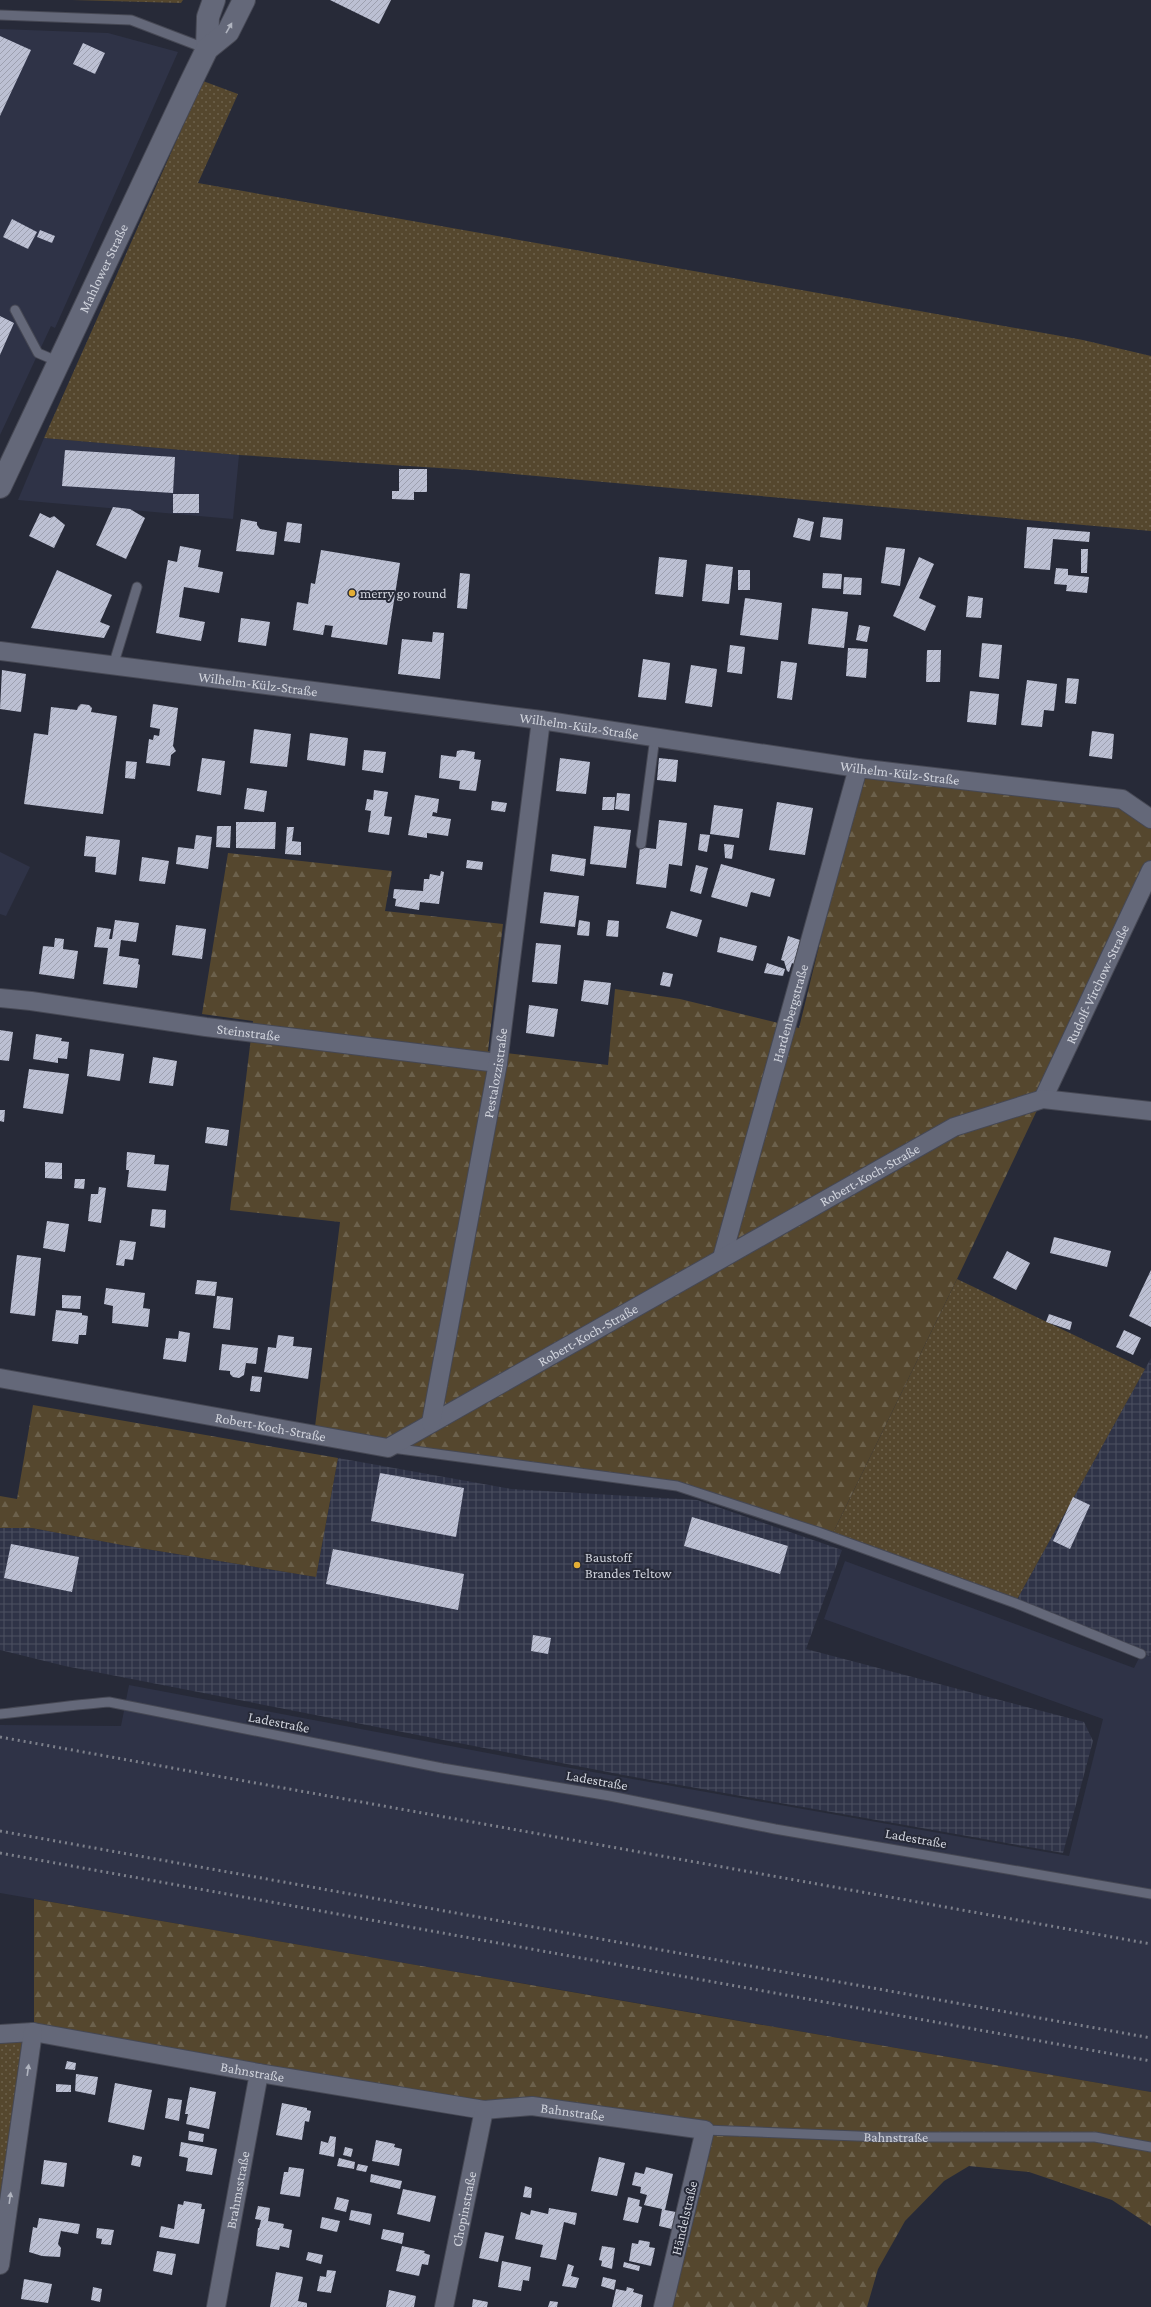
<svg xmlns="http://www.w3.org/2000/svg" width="1151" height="2307" viewBox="0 0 1151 2307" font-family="'Crimson Pro',serif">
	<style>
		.built { fill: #2f3347 }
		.industrial { fill: url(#industrial-grid) }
		.green { fill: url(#green-dots) }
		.forest { fill: url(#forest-firs) }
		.building { fill: url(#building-hatch) }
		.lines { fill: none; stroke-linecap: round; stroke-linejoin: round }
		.service-casing { stroke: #464854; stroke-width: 11 }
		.minor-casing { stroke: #464854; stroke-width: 20 }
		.secondary-casing { stroke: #464854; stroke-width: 24 }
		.service { stroke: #646879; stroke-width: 9 }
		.minor { stroke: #646879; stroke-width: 18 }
		.secondary { stroke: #646879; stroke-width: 22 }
		.rail { stroke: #7d808b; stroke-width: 3; stroke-dasharray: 2 4; stroke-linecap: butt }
		.oneway { fill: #b0b4bf }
		.poi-dot { fill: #e4ae35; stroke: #272a38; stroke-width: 1.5 }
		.labels { text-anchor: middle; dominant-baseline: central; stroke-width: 4; stroke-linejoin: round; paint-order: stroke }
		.street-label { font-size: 14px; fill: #d1d4dd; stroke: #272a38 }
		.poi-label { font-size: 14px; fill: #d1d4dd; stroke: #272a38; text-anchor: start }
	</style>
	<defs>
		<pattern id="industrial-grid" width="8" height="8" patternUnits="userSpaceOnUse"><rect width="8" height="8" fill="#2f3347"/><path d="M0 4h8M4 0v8" fill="none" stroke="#4c5061"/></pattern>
		<pattern id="green-dots" width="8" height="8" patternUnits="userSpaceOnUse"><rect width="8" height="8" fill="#55472e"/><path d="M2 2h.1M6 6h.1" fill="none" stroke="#6c614c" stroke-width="1.8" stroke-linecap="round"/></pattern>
		<pattern id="forest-firs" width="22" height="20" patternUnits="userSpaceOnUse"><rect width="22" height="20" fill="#55472e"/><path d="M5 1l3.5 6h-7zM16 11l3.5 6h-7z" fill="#6c614c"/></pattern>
		<pattern id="building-hatch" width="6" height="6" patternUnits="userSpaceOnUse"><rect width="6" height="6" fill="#bcc0d3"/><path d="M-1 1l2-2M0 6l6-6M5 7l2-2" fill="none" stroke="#9da0af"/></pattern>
	</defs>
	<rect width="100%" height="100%" fill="#272a38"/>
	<g class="built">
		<path d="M0,29L108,33L178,52L55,328L51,326L0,435Z"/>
		<path d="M44,438L239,455L233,519L18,500Z"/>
		<path d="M0,852L30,867L6,916L0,914Z"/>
		<path d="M845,1561L1134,1668L1141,1654L1151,1657V2092L0,1893V1725L121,1726L129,1685L525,1760L1069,1856L1103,1719L824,1619Z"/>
	</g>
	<g class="industrial">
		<path d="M1151,1358V1657L1015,1603Z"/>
		<path d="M338,1458L511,1489L697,1500L842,1550L806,1649L1084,1722L1093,1741L1063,1853L623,1775L65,1666L0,1650V1528H32L122,1545L316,1577Z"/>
	</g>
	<g class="green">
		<path d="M72,0H183L181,3Z"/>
		<path d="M203,81L238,94L198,183L1083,340L1151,356V531L470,470L239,455L44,438Z"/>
		<path d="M957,1279L1145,1369L1015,1603L831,1537Z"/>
		<path d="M33,2032L0,2265V2040L15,2043Z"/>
	</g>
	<g class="forest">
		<path d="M861,774L1120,806L1151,823V870L957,1279L831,1537L677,1486L314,1435L340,1222L230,1210L253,1021L202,1014L228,853L392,871L385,911L503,924L488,1051L608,1065L615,989L680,999L799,1028Z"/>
		<path d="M33,1405L338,1458L316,1577L122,1545L32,1528H0V1496L17,1499Z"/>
		<path d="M34,1899L1151,2092V2226L1112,2200L1029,2172L969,2166L944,2181L905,2221L878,2269L867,2307H663L705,2130L484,2110L34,2026Z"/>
	</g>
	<g class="building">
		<path d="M330,0H391L379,24Z"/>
		<path d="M0,36L31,50L0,116Z"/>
		<path d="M83,43L105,53L95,74L73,64Z"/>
		<path d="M12,219L37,232L28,249L3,237Z"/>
		<path d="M40,230L55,236L52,243L37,237Z"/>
		<path d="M0,316L14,323L0,355Z"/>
		<path d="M65,450L175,457L173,493L62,486Z"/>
		<path d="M399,469H427V492H414V500L392,499V491H399Z"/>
		<rect x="173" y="494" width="26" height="19"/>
		<path d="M113,507L130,509L145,518L126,559L96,545Z"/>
		<path d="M40,513L50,518L54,516L65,525L54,548L29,536Z"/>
		<path d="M823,517L843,519L841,540L820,537Z"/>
		<path d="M798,518L814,522L810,541L793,537Z"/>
		<path d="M241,519L257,522V525L260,529L277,532L274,555L236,551Z"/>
		<path d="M287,522L302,524L300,543L284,541Z"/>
		<path d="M1027,527L1090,532L1089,542L1053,539L1050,570L1024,568Z"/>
		<path d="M180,546L201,550L198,567L223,572L219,593L184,587L179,617L205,622L201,641L156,633L168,560L177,562Z"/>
		<path d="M886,547L905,549L900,586L881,583Z"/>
		<path d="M1081,549H1088L1087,573H1081Z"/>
		<path d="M321,550L400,563L387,645L331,637L333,626L325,625L323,635L293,630L297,602L308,604L311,583L315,584Z"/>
		<path d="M659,557L687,560L683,597L655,594Z"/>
		<path d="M919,557L934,564L919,598L936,606L925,631L893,616Z"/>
		<path d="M706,564L733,567L729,604L702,601Z"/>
		<path d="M1056,568L1068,569V575L1089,577L1087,593L1066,591L1067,585L1054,584Z"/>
		<path d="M57,570L112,595L100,622L110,626L104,638L31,628Z"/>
		<rect x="738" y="570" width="12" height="20"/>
		<path d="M460,573L470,574L467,609L457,608Z"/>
		<path d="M823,573L842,574L841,589L822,588Z"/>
		<path d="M844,577L862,578L861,595L843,594Z"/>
		<path d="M968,596L983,598L981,618L966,617Z"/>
		<path d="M745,598L782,603L778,640L740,635Z"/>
		<path d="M812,608L848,612L844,648L808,644Z"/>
		<path d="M241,618L270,622L266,646L238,642Z"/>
		<path d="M859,625L870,627L867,642L856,640Z"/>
		<path d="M433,632L444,633L440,679L398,674L402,639L432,642Z"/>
		<path d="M982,643L1002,645L999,679L979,677Z"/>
		<path d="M730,645L745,647L742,674L727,672Z"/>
		<path d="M848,648L868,649L866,678L846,676Z"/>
		<path d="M927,650H941L940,682H926Z"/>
		<path d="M643,659L670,663L666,700L638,697Z"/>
		<path d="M781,661L797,663L792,700L777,698Z"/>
		<path d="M691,665L717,669L712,707L685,703Z"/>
		<path d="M2,670L26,674L21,712L0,709Z"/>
		<path d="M1067,678L1079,679L1076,704L1065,703Z"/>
		<path d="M1027,680L1057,684L1054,711L1044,710L1042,727L1021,725Z"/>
		<path d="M970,691L999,694L996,725L967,722Z"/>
		<path d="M81,704L89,705L92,708L91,712L117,716L103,814L24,804L34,733L48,735L51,707L77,710L78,707Z"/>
		<path d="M153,704L178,708L173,746L176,751L171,755L170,766L146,763L149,739L153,740L154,735L159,736L160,729L150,727Z"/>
		<path d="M254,729L291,734L287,767L250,763Z"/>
		<path d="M1092,731L1114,734L1112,759L1089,756Z"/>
		<path d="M310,733L348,738L345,766L307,760Z"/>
		<path d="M364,750L386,752L383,773L362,770Z"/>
		<path d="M462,750L475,752L474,759L481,760L476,791L459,789L460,781L439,778L441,755L456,757L457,751Z"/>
		<path d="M202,758L225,761L221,795L197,791Z"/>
		<path d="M560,758L590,762L586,794L556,791Z"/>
		<path d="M659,758L678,760L676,782L657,780Z"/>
		<path d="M126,761L137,762L135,779L125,778Z"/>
		<path d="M247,788L267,791L264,812L244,809Z"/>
		<path d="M374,790L388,792L384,816L392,817L389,835L368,832L371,811L365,810L367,799L373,800Z"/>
		<path d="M617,793L630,794L629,811L615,809Z"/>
		<path d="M415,795L439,799L437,813L433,812L432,816L451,819L448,836L427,833V838L408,835Z"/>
		<path d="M603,797H615L614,810H602Z"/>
		<path d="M492,801L507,803L505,812L491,810Z"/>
		<path d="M777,802L813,808L805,855L769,850Z"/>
		<path d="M714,805L743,809L739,838L710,834Z"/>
		<path d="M659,820L687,823L682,866L669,864L666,888L636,884L640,847L656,849Z"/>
		<path d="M236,822H276L275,849L236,848Z"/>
		<path d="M217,826H231L230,848L216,847Z"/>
		<path d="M594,826L631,830L626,868L590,864Z"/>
		<path d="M287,827H294L292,841L301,842V855L285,854Z"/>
		<path d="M700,834L710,835L707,852L698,850Z"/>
		<path d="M196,835L212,837L208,869L176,864L178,847L194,849Z"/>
		<path d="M86,836L120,840L116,875L95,872L96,857L84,856Z"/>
		<path d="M724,844L734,845L732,859L725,858Z"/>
		<path d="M552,854L586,859L584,876L550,871Z"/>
		<path d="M142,857L169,861L165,884L139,881Z"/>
		<path d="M467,860L483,862L482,870L466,868Z"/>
		<path d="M721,864L775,879L770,897L751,892L747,907L711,897Z"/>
		<path d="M696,865L708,868L701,894L690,891Z"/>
		<path d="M441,871L444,872L439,904L420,902L419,910L395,906L396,899L393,898L394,889L423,891L424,879H429L430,874L440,876Z"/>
		<path d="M544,892L579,896L575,927L540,923Z"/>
		<path d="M671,911L702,920L697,937L666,928Z"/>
		<path d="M115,920L139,923L136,942L121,940L119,956L139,959L138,964L140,965L137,988L103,984L108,948L94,947L97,927L111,929L109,939H112Z"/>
		<path d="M579,920L590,922L589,936L577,935Z"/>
		<path d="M608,920L619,921L618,937L606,936Z"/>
		<path d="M176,925L206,929L202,959L172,955Z"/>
		<path d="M788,936L800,940L794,964L792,963L789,972L787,971L784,961L781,960Z"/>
		<path d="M720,937L757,946L753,961L717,952Z"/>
		<path d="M55,938L64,939L63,949L78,951L74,979L39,974L43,946L54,947Z"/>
		<path d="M536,943L561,945L557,984L532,982Z"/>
		<path d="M767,963L785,969L783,976L764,973Z"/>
		<path d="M663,972L673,974L670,987L660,985Z"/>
		<path d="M584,980L611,983L608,1005L581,1001Z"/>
		<path d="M529,1005L558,1009L554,1037L526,1033Z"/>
		<path d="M0,1030L13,1032L9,1061L0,1060Z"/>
		<path d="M36,1034L62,1038L61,1041L69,1042L67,1059L58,1058V1063L33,1059Z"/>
		<path d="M90,1049L124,1054L120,1081L87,1076Z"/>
		<path d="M153,1057L177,1061L173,1086L149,1083Z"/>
		<path d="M29,1069L69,1074L63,1114L23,1108Z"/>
		<path d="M0,1110H5L4,1122L0,1121Z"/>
		<path d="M207,1127L229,1130L227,1146L205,1143Z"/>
		<path d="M127,1152L155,1155L154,1164L169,1165L166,1191L127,1187L129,1170H126Z"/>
		<path d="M45,1162L62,1163V1179L45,1178Z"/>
		<path d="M75,1179H85L84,1189L74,1188Z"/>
		<path d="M99,1187L106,1188L101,1223L88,1221L91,1194H98Z"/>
		<path d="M152,1209L166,1210L165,1228L150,1226Z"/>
		<path d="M47,1221L69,1224L65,1252L43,1248Z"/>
		<path d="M1054,1237L1111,1251L1107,1267L1050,1253Z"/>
		<path d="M120,1240L136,1242L133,1260L125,1259L124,1266L116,1265Z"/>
		<path d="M1007,1251L1030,1263L1016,1290L993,1278Z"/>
		<path d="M17,1255L41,1258L35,1316L10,1313Z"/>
		<path d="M1151,1270V1327L1129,1316Z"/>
		<path d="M197,1280L217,1282L215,1296L195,1294Z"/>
		<path d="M106,1288L145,1293L143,1308L150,1309L148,1327L112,1323L113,1306L104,1304Z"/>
		<path d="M62,1295L81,1296L80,1309L62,1308Z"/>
		<path d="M217,1296L233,1298L230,1330L213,1328Z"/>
		<path d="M56,1310L82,1313V1315L88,1316L86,1335H79L78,1344L52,1341Z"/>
		<path d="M1049,1314L1072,1322L1070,1330L1046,1322Z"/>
		<path d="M1124,1330L1141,1338L1133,1355L1116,1347Z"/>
		<path d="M179,1331L190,1333L186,1362L163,1359L166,1338L178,1339Z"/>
		<path d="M278,1335L294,1337L293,1346L312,1348L308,1379L264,1372L268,1347L276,1348Z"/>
		<path d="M222,1344L258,1348L256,1364L246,1363L244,1375L239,1378L233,1377L230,1374V1371L219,1370Z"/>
		<path d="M252,1376L262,1377L260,1392L250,1391Z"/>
		<path d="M380,1473L464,1488L456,1537L371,1521Z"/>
		<path d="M1073,1497L1090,1505L1070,1549L1053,1541Z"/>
		<path d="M692,1517L788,1546L780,1574L684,1546Z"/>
		<path d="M11,1544L79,1557L72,1592L4,1578Z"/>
		<path d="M333,1549L464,1574L458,1610L326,1584Z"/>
		<path d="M533,1635L551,1638L548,1654L531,1651Z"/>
		<path d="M67,2061L76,2063L75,2070L65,2069Z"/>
		<path d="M76,2074L98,2077L95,2095L75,2091Z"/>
		<path d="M115,2083L152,2090L144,2130L108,2122Z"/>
		<path d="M56,2084L71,2085V2092H56Z"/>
		<path d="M190,2087L216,2092L209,2129L186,2124L188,2114H185Z"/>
		<path d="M168,2098L182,2100L179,2121L165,2118Z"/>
		<path d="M282,2103L307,2108V2110L311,2111L309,2122L305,2121L302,2140L276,2135Z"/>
		<path d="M189,2131L204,2134L203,2142L188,2140Z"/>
		<path d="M330,2136L336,2137L334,2157L319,2154L321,2141L328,2143Z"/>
		<path d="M376,2140L395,2144L394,2147L402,2149L399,2166L372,2161Z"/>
		<path d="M181,2142L217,2149L212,2175L186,2171L188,2158L179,2156Z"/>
		<path d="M345,2147L353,2149L351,2157L343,2155Z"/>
		<path d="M133,2155L142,2157L140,2167L131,2165Z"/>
		<path d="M599,2157L625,2163L617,2196L591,2191Z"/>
		<path d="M339,2158L355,2162L354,2169L337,2166Z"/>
		<path d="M44,2160L67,2163L64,2187L41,2184Z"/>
		<path d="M358,2164L368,2166L366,2172L356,2170Z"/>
		<path d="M289,2167L304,2169L300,2197L280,2194L284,2172H288Z"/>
		<path d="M646,2167L673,2174L665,2210L676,2212L672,2229L659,2226L662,2209L644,2205L647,2195L640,2193L641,2187L632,2185L635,2172L644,2174Z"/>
		<path d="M371,2174L402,2181L400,2189L370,2182Z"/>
		<path d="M525,2186L532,2188L531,2198L523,2197Z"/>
		<path d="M403,2189L436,2196L430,2222L397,2214Z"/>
		<path d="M337,2197L349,2200L346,2212L334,2209Z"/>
		<path d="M628,2197L640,2200L639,2206L642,2207L638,2223L623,2220Z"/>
		<path d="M184,2201L202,2204L201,2209H205L199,2244L159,2237L161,2226L174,2229L178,2204L183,2205Z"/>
		<path d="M258,2206L270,2208L268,2221L284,2224L283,2228L292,2230L289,2248L280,2246L279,2250L256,2246L258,2228H259L261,2220L255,2219Z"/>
		<path d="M549,2208L577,2213L575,2225L564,2222L556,2260L540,2257L543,2245L515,2239L521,2212L530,2215L531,2210L548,2214Z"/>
		<path d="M351,2210L372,2214L370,2225L349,2220Z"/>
		<path d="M322,2217L340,2221L337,2232L320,2228Z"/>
		<path d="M39,2218L80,2224L78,2234L61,2231L58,2244L61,2248L60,2257L42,2256L29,2252L33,2227L37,2228Z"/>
		<path d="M97,2228L114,2230L111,2245L101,2244L102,2239L96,2238Z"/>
		<path d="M383,2229L404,2233L402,2244L381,2239Z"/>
		<path d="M485,2232L504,2236L498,2262L479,2258Z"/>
		<path d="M639,2240L650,2242L649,2247L655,2248L651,2266L629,2261L632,2243L638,2244Z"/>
		<path d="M402,2246L425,2251L424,2253L430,2255L428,2265L422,2264L419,2276L396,2271Z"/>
		<path d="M602,2246L615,2248L612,2269L601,2266L602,2261L599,2260Z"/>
		<path d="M157,2251L176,2254L172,2275L153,2271Z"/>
		<path d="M308,2252L323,2255L321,2264L306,2260Z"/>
		<path d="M502,2261L531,2267L529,2281L523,2280L521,2291L498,2287Z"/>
		<path d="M624,2262L640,2266L639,2271L623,2267Z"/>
		<path d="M568,2264L574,2266L571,2276L579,2278L576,2288L562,2286Z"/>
		<path d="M327,2270L336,2271L331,2293L317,2291L320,2276L326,2277Z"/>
		<path d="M276,2272L303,2277L298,2301L307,2303V2307H270Z"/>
		<path d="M603,2277L616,2280L614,2290L601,2286Z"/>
		<path d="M24,2279L52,2284L48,2303L21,2299Z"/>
		<path d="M93,2287L102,2289L100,2302L91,2300Z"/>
		<path d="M627,2287L634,2289L633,2292L643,2295L641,2307H612L616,2289L626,2291Z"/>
		<path d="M389,2290L416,2296L414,2307H386Z"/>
		<path d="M473,2299L488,2302L487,2307H472Z"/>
		<path d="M550,2301L558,2302L557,2307H548Z"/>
	</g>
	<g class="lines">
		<defs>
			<g id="service">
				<path d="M0,15L131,20L207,49"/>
				<path d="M15,310L38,353L59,362"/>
				<path d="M113,666L137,587"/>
				<path d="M641,844L655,737"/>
				<path d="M392,1448L677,1486L818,1532L1015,1603L1141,1654"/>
				<path d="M0,1714C37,1710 72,1705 109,1702L442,1768L610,1796L775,1829L1151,1894"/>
				<path id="s1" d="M705,2130L882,2137H1095L1151,2147"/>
			</g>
			<g id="minor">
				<path id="s2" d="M0,651L541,720L858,768L1122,799L1151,819"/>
				<path id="s3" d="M0,998L31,1001L206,1027L498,1063"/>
				<path id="s4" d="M1043,1099L1151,870"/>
				<path id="s5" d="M722,1258L858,768"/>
				<path id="s6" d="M0,1378L388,1448L954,1127L1043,1099L1151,1111"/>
				<path id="s7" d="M431,1423L498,1063L541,720"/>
				<path id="s8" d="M0,2034L33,2032L259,2073L484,2110L532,2106L705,2130L663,2307"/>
				<path d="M0,2265L33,2032"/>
				<path id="s9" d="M216,2307L259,2073"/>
				<path id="s10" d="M444,2307L484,2110"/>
			</g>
			<g id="secondary">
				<path d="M207,49L208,17L214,0"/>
				<path id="s11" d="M0,487L189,86L207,49L228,32L244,0"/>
			</g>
		</defs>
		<use href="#service" class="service-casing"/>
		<use href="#minor" class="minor-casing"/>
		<use href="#secondary" class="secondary-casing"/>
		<use href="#service" class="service"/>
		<use href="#minor" class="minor"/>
		<use href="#secondary" class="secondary"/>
		<g class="rail">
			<path d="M0,1737L1151,1944"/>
			<path d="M0,1831L1151,2038"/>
			<path d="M0,1853L1151,2061"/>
		</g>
	</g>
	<defs><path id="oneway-solid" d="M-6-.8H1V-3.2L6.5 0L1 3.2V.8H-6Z"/></defs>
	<g class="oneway">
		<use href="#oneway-solid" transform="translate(229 28) rotate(-60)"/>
		<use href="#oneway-solid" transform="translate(28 2070) rotate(-82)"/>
		<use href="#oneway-solid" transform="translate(10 2198) rotate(-82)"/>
	</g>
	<g class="poi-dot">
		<circle cx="352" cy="593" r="4"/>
		<circle cx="577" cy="1565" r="4"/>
	</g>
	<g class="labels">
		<g class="street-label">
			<text stroke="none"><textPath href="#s11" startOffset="242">Mahlower Straße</textPath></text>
			<text stroke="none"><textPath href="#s2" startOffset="260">Wilhelm-Külz-Straße</textPath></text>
			<text stroke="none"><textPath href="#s2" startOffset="584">Wilhelm-Külz-Straße</textPath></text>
			<text stroke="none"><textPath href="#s2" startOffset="908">Wilhelm-Külz-Straße</textPath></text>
			<text stroke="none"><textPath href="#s4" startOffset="127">Rudolf-Virchow-Straße</textPath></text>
			<text stroke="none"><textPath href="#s5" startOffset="254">Hardenbergstraße</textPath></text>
			<text stroke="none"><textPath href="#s3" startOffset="251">Steinstraße</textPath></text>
			<text stroke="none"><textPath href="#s7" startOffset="356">Pestalozzistraße</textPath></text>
			<text stroke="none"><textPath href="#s6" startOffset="948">Robert-Koch-Straße</textPath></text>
			<text stroke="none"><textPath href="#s6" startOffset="624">Robert-Koch-Straße</textPath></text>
			<text stroke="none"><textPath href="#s6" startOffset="275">Robert-Koch-Straße</textPath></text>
			<text transform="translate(279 1722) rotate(11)">Ladestraße</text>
			<text transform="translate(597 1780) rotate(10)">Ladestraße</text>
			<text transform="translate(916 1838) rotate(10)">Ladestraße</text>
			<text stroke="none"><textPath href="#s8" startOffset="256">Bahnstraße</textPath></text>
			<text stroke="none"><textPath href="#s8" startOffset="580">Bahnstraße</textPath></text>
			<text stroke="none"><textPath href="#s1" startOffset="191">Bahnstraße</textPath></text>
			<text stroke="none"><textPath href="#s9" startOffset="119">Brahmsstraße</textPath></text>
			<text stroke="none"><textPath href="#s10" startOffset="100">Chopinstraße</textPath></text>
			<text transform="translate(684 2218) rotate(-77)">Händelstraße</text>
		</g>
		<g class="poi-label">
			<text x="360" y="593">merry go round</text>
			<text x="585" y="1557">Baustoff<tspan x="585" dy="16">Brandes Teltow</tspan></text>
		</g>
	</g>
</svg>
